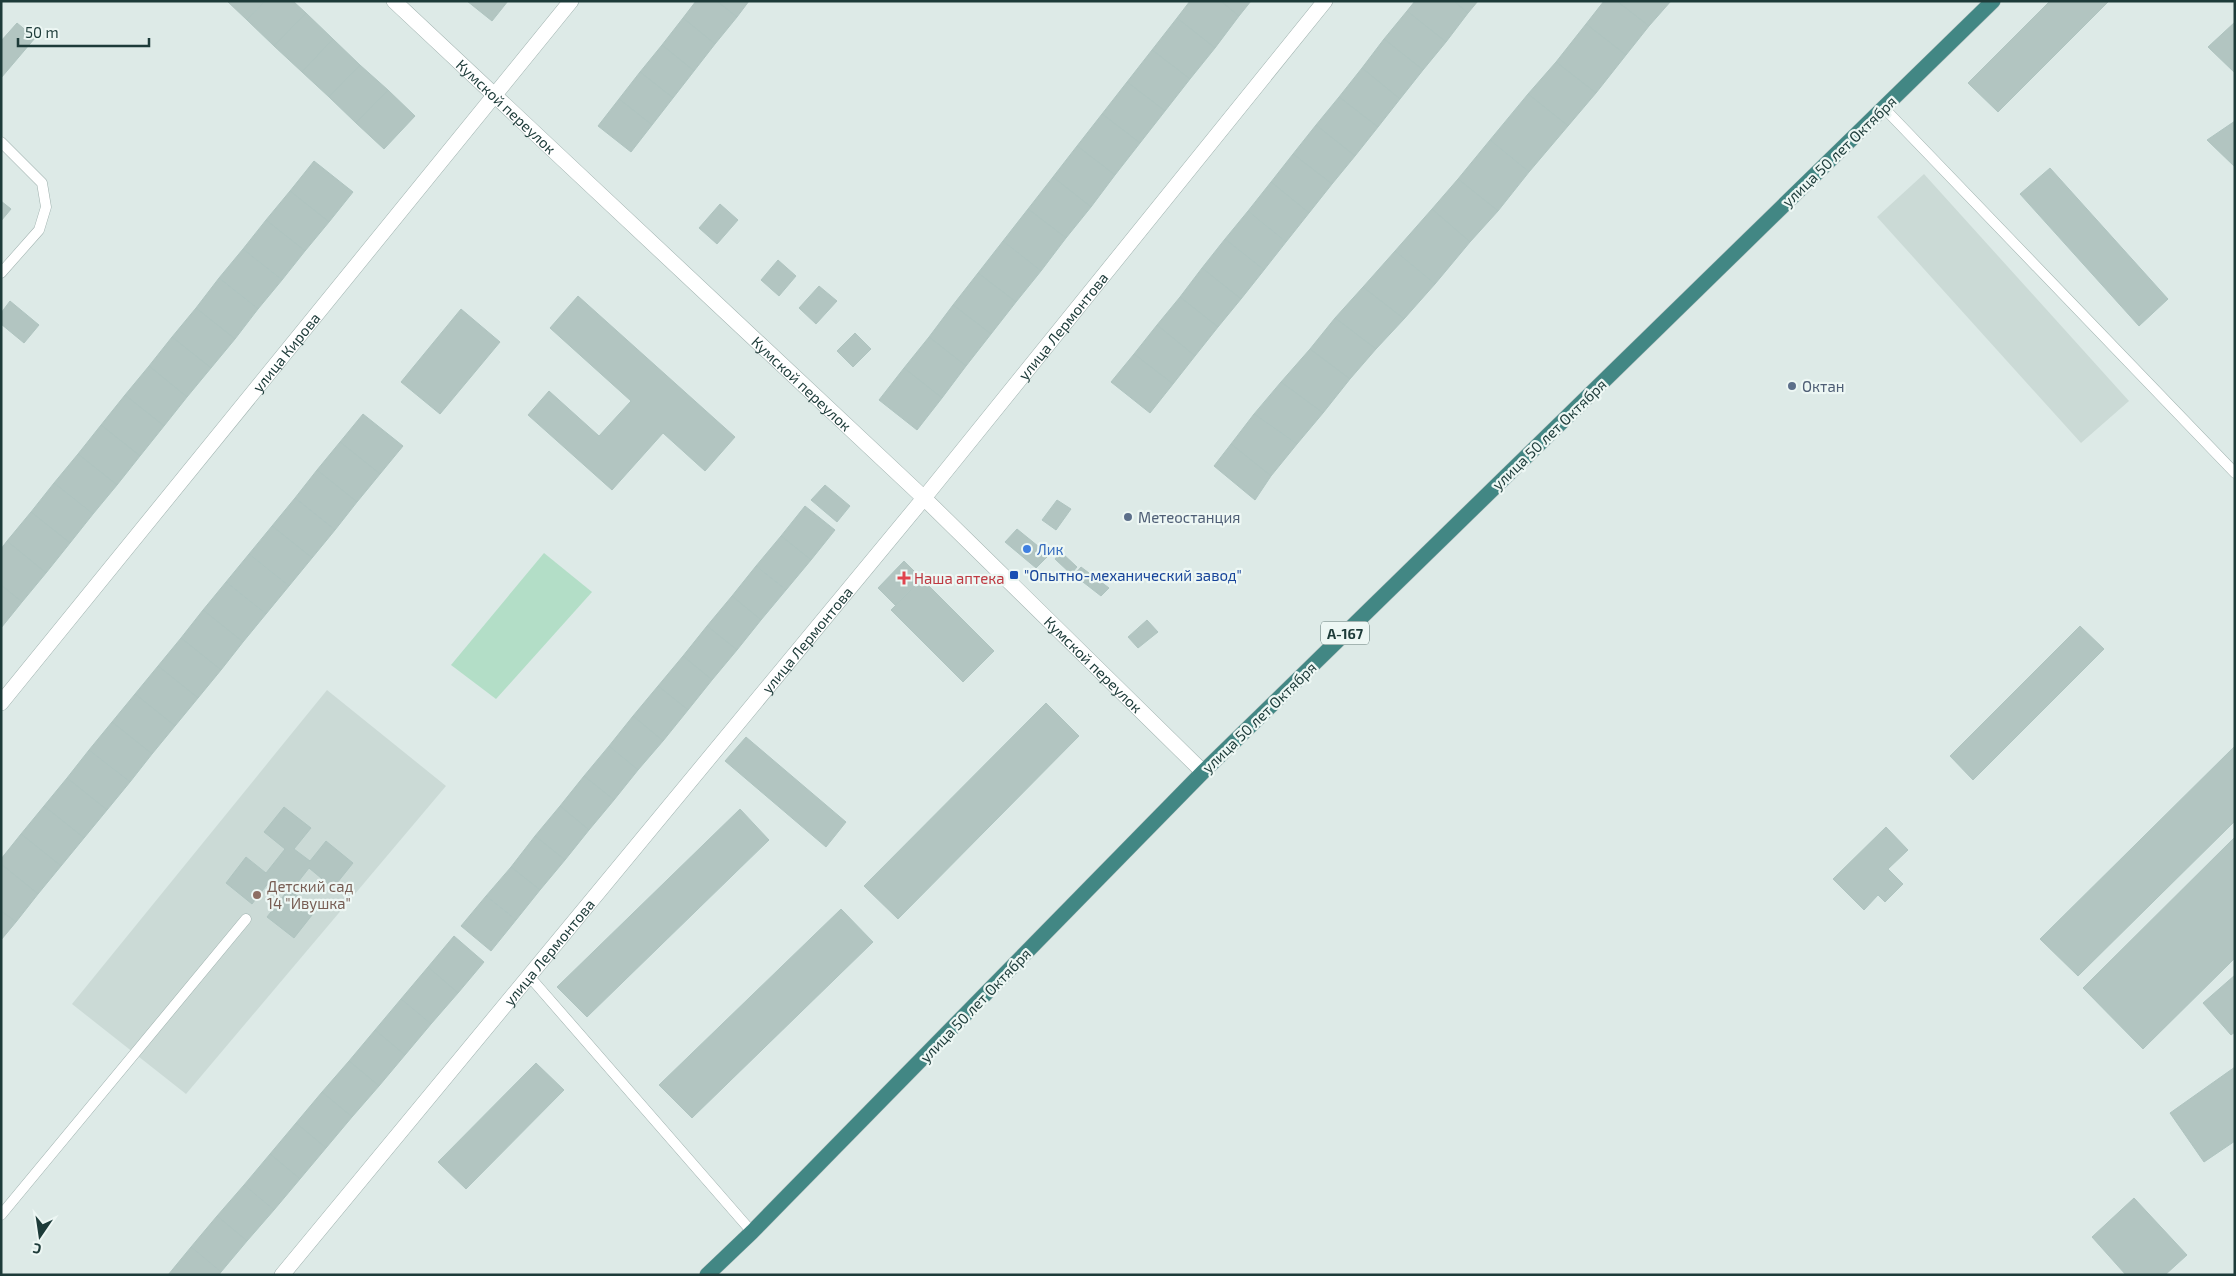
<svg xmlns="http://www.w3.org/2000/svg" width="2236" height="1276" viewBox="0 0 2236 1276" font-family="'Exo 2',sans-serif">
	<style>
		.built { fill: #cbdad6 }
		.green { fill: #b3dec7 }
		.building { fill: #b2c5c1; stroke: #afc4c0 }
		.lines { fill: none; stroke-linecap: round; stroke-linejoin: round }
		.service-casing { stroke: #a0b2af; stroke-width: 11 }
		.minor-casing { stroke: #a0b2af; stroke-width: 16 }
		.trunk-casing { stroke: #bbc4c4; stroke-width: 16 }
		.service { stroke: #fff; stroke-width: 10 }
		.minor { stroke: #fff; stroke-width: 15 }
		.trunk { stroke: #428784; stroke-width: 15 }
		.service-dot { fill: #5c6f8a; stroke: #edf7f4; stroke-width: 2 }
		.shop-dot { fill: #3f7fe0; stroke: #edf7f4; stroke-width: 2 }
		.transit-dot { fill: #1a4fb4; stroke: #edf7f4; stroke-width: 2 }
		.health-dot { fill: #e0444e; stroke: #edf7f4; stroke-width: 2 }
		.education-dot { fill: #8d6e63; stroke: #edf7f4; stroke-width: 2 }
		.labels { text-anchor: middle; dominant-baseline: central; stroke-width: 4.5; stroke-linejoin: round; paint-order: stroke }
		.shield { fill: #edf7f4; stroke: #5b7371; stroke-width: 1 }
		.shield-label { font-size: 14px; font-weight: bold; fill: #1d3b39 }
		.street-label { font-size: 15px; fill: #1d3b39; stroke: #edf7f4 }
		.service-label { font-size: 15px; fill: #4e5e75; stroke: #edf7f4; text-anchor: start }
		.shop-label { font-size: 15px; fill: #366cbe; stroke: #edf7f4; text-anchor: start }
		.transit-label { font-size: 15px; fill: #164399; stroke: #edf7f4; text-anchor: start }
		.health-label { font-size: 15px; fill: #be3a42; stroke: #edf7f4; text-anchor: start }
		.education-label { font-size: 15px; fill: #785e54; stroke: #edf7f4; text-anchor: start }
	</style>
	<rect width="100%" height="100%" fill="#ddeae7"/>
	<g class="built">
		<path d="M1924,174L2129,401L2081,443L1877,217Z"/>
		<path d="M327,690L446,786L186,1094L72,1004Z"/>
	</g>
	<path class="green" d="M544,553L592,592L496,699L451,665Z"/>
	<g class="building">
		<path d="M227,1H265L247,20Z"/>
		<path d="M265,1H293L306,13L274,46L247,20Z"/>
		<path d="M467,1H508L492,21Z"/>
		<path d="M696,1H717L737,17L715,44L683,18Z"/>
		<path d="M717,1H749L737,17Z"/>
		<path d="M1190,1H1221L1239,16L1215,48L1177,18Z"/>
		<path d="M1221,1H1251L1239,16Z"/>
		<path d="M1415,1H1454L1468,13L1446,42L1407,11Z"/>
		<path d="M1454,1H1478L1468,13Z"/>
		<path d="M1604,1H1617L1649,26L1626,55L1586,24Z"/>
		<path d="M1617,1H1671L1649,26Z"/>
		<path d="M2050,1H2109L1998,112L1968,83Z"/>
		<path d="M1407,11L1446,42L1423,70L1384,39Z"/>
		<path d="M306,13L333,39L302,72L274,46Z"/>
		<path d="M683,18L715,44L694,71L662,45Z"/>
		<path d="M1177,18L1215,48L1190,79L1152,50Z"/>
		<path d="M2235,22V73L2208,47Z"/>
		<path d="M17,23L35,38L1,78V41Z"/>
		<path d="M1586,24L1626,55L1596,93L1556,62Z"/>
		<path d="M333,39L360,65L329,97L302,72Z"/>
		<path d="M1384,39L1423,70L1400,99L1362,68Z"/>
		<path d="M662,45L694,71L673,98L640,72Z"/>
		<path d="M1152,50L1190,79L1165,111L1127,82Z"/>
		<path d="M1556,62L1596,93L1568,126L1528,94Z"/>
		<path d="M360,65L388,90L356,123L329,97Z"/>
		<path d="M1362,68L1400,99L1378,127L1339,97Z"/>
		<path d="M640,72L673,98L652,125L619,99Z"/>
		<path d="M1127,82L1165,111L1140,143L1102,114Z"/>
		<path d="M388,90L415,116L384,149L356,123Z"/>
		<path d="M1528,94L1568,126L1529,172L1490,140Z"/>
		<path d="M1339,97L1378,127L1355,156L1316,125Z"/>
		<path d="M619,99L652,125L631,152L598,126Z"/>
		<path d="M1102,114L1140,143L1115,175L1077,146Z"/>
		<path d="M2235,121V167L2207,140Z"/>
		<path d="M1316,125L1355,156L1332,184L1293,154Z"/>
		<path d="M1490,140L1529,172L1498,211L1458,179Z"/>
		<path d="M1077,146L1115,175L1091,207L1053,177Z"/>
		<path d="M1293,154L1332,184L1309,213L1271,182Z"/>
		<path d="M314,161L353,192L329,222L290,191Z"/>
		<path d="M2050,168L2168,299L2139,326L2020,194Z"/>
		<path d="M1053,177L1091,207L1066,238L1028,209Z"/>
		<path d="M1458,179L1498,211L1470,242L1432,209Z"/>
		<path d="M1271,182L1309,213L1286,242L1248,211Z"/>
		<path d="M290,191L329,222L305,251L266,220Z"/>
		<path d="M1,201L11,209L1,221Z"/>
		<path d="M720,204L738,220L717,244L699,228Z"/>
		<path d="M1028,209L1066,238L1041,271L1003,241Z"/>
		<path d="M1432,209L1470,242L1435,284L1395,251Z"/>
		<path d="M1248,211L1286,242L1264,270L1225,239Z"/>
		<path d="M266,220L305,251L282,280L243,249Z"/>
		<path d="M1225,239L1264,270L1241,299L1202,268Z"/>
		<path d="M1003,241L1041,271L1016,302L978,273Z"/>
		<path d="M243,249L282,280L258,309L219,278Z"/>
		<path d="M1395,251L1435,284L1404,319L1363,287Z"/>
		<path d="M778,260L796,276L779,296L761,280Z"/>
		<path d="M1202,268L1241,299L1218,327L1180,297Z"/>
		<path d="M978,273L1016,302L991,334L953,305Z"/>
		<path d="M219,278L258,309L235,339L196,308Z"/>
		<path d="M819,286L837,301L816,324L799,308Z"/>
		<path d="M1363,287L1404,319L1376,349L1335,318Z"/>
		<path d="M578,296L735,437L705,471L663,433L612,490L528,415L549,391L599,436L631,401L550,328Z"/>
		<path d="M1180,297L1218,327L1195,356L1157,325Z"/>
		<path d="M10,301L39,325L24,343L1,324V313Z"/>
		<path d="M953,305L991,334L966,366L929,337Z"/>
		<path d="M196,308L235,339L211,368L172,337Z"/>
		<path d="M461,309L500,342L440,414L401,382Z"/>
		<path d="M1335,318L1376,349L1350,379L1310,349Z"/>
		<path d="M1157,325L1195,356L1173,384L1134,354Z"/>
		<path d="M855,333L871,349L853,367L837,351Z"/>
		<path d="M172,337L211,368L187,397L149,366Z"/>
		<path d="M929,337L966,366L942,398L904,368Z"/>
		<path d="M1310,349L1350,379L1323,413L1281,382Z"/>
		<path d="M1134,354L1173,384L1150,413L1111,382Z"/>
		<path d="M149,366L187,397L164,426L125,395Z"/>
		<path d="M904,368L942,398L917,430L879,400Z"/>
		<path d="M1281,382L1323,413L1297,444L1254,414Z"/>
		<path d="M125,395L164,426L140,456L101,425Z"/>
		<path d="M363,414L403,446L380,474L340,442Z"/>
		<path d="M1254,414L1297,444L1271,476L1231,444Z"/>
		<path d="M101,425L140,456L117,485L78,454Z"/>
		<path d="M340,442L380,474L357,502L317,470Z"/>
		<path d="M1231,444L1271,476L1255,500L1214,466Z"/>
		<path d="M78,454L117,485L93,514L54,483Z"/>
		<path d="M317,470L357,502L335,530L295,498Z"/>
		<path d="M54,483L93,514L70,543L31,512Z"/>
		<path d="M825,485L850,506L837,522L811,500Z"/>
		<path d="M295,498L335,530L312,558L272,526Z"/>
		<path d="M1057,500L1071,509L1056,530L1042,520Z"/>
		<path d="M805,506L835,530L811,560L781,536Z"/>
		<path d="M31,512L70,543L46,573L7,541Z"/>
		<path d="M272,526L312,558L289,586L249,554Z"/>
		<path d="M1017,529L1049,555L1036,568L1005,542Z"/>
		<path d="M781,536L811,560L786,590L756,566Z"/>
		<path d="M7,541L46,573L22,602L1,585V549Z"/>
		<path d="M1061,552L1077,567L1071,574L1055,559Z"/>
		<path d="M249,554L289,586L266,614L226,582Z"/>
		<path d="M904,561L922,579L895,605L878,588Z"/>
		<path d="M756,566L786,590L761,620L732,596Z"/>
		<path d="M1081,567L1109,588L1101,596L1074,575Z"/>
		<path d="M922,579L994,651L963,682L891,610Z"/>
		<path d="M226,582L266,614L243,642L203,610Z"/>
		<path d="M1,585L22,602L1,628Z"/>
		<path d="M732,596L761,620L737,650L707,626Z"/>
		<path d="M203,610L243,642L221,670L181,638Z"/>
		<path d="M1147,620L1158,632L1138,648L1128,637Z"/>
		<path d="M707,626L737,650L712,680L683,656Z"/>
		<path d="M2080,626L2104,649L1973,780L1950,756Z"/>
		<path d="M181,638L221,670L198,698L158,666Z"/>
		<path d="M683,656L712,680L688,710L658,686Z"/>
		<path d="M158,666L198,698L175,726L135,694Z"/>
		<path d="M658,686L688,710L663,741L633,716Z"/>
		<path d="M135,694L175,726L152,754L112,722Z"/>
		<path d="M1046,703L1079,736L898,919L864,886Z"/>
		<path d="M633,716L663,741L638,770L609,746Z"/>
		<path d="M112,722L152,754L130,782L89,750Z"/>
		<path d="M746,737L846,822L826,847L725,761Z"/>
		<path d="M609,746L638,770L614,800L584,776Z"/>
		<path d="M2235,746V821L2078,976L2040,939Z"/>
		<path d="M89,750L130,782L107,810L67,778Z"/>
		<path d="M584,776L614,800L589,830L560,806Z"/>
		<path d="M67,778L107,810L84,838L44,806Z"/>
		<path d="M44,806L84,838L61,866L21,834Z"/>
		<path d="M560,806L589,830L565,860L535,836Z"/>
		<path d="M284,807L311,828L294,849L310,861L326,841L353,863L333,888L309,868L291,891L316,910L294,938L267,917L285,894L269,882L252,904L226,883L246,857L266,873L285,849L264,832Z"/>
		<path d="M740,809L769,840L587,1017L557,987Z"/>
		<path d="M1886,827L1908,850L1888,869L1903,884L1885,902L1878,895L1864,910L1833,879Z"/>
		<path d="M21,834L61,866L38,894L1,864V859Z"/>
		<path d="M535,836L565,860L540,890L511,867Z"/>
		<path d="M2235,837V958L2143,1049L2083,988Z"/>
		<path d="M1,864L38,894L16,922L1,911Z"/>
		<path d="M511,867L540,890L516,920L486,896Z"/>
		<path d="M486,896L516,920L491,951L461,926Z"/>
		<path d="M841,909L873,942L692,1118L659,1085Z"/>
		<path d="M1,911L16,922L1,940Z"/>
		<path d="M454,936L484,962L458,993L428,967Z"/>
		<path d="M428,967L458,993L431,1024L401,999Z"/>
		<path d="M2235,975V1032L2231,1035L2203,1003Z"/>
		<path d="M401,999L431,1024L405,1055L375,1030Z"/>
		<path d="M375,1030L405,1055L379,1086L349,1061Z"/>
		<path d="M349,1061L379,1086L352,1117L322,1092Z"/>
		<path d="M536,1063L564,1090L466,1189L438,1162Z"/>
		<path d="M2235,1067V1141L2204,1162L2170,1113Z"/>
		<path d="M322,1092L352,1117L326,1148L296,1123Z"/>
		<path d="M296,1123L326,1148L300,1179L270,1154Z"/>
		<path d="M270,1154L300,1179L274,1210L244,1185Z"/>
		<path d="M244,1185L274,1210L247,1241L217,1216Z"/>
		<path d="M2134,1198L2187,1255L2165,1275H2126L2092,1237Z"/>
		<path d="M217,1216L247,1241L221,1272L191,1247Z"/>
		<path d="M191,1247L221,1272L219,1275H168Z"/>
	</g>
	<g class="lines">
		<defs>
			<g id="service">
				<path d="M1884,108L2235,473"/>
				<path d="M1,142L42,183L46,207L39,230L1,273"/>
				<path d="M529,976L752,1232"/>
				<path d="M1,1215L246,919"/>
			</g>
			<g id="minor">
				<path id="s1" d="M394,1L924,498L1203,772"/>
				<path id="s2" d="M1,703L571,1"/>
				<path id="s3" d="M282,1275L924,498L1325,1"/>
			</g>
			<path id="trunk" d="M707,1275L752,1232L1203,772L1993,1"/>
		</defs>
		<use href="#service" class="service-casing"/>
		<use href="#minor" class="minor-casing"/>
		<use href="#trunk" class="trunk-casing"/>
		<use href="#service" class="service"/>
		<use href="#minor" class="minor"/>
		<use href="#trunk" class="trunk"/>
	</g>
	<g class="service-dot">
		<circle cx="1792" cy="386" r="5"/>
		<circle cx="1128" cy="517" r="5"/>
	</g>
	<circle class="shop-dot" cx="1027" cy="549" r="5"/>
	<rect class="transit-dot" x="1009" y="570" width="10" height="10" rx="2.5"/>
	<path class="health-dot" d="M901.5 570.5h5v5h5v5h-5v5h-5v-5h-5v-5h5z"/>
	<circle class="education-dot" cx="257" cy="895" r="5"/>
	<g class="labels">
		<rect class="shield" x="1321" y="621.5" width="48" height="23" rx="4"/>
		<g class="shield-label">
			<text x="1345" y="633">А-167</text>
		</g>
		<g class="street-label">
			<text stroke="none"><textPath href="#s1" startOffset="154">Кумской переулок</textPath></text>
			<text transform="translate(1839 151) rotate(-44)">улица 50 лет Октября</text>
			<text stroke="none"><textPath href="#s3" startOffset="1229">улица Лермонтова</textPath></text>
			<text stroke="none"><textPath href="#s2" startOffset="452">улица Кирова</textPath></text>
			<text stroke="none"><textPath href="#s1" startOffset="559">Кумской переулок</textPath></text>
			<text transform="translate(1549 434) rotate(-44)">улица 50 лет Октября</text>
			<text stroke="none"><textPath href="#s3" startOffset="824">улица Лермонтова</textPath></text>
			<text stroke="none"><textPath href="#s1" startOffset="964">Кумской переулок</textPath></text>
			<text transform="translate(1259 717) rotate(-44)">улица 50 лет Октября</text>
			<text stroke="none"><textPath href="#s3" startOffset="419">улица Лермонтова</textPath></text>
			<text transform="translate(975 1005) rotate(-46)">улица 50 лет Октября</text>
		</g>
		<g class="service-label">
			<text x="1802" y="386">Октан</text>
			<text x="1138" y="517">Метеостанция</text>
		</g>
		<g class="shop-label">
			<text x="1037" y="549">Лик</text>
		</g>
		<g class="transit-label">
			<text x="1024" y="575">"Опытно-механический завод"</text>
		</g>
		<g class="health-label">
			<text x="914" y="578">Наша аптека</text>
		</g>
		<g class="education-label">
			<text x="267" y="886">Детский сад<tspan x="267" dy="17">14 "Ивушка"</tspan></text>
		</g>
	</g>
	<rect width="2236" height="1276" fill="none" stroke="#1d3b39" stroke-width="5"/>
	<g transform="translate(40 1236) rotate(193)" stroke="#edf7f4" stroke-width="4" paint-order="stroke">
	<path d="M0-4L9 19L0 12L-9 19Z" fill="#1d3b39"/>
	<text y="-8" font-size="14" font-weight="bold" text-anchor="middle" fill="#1d3b39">С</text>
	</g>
	<path d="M18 38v8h131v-8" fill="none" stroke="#1d3b39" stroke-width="2.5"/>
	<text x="25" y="38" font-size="15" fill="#1d3b39" stroke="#edf7f4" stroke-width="4" paint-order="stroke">50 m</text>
</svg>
